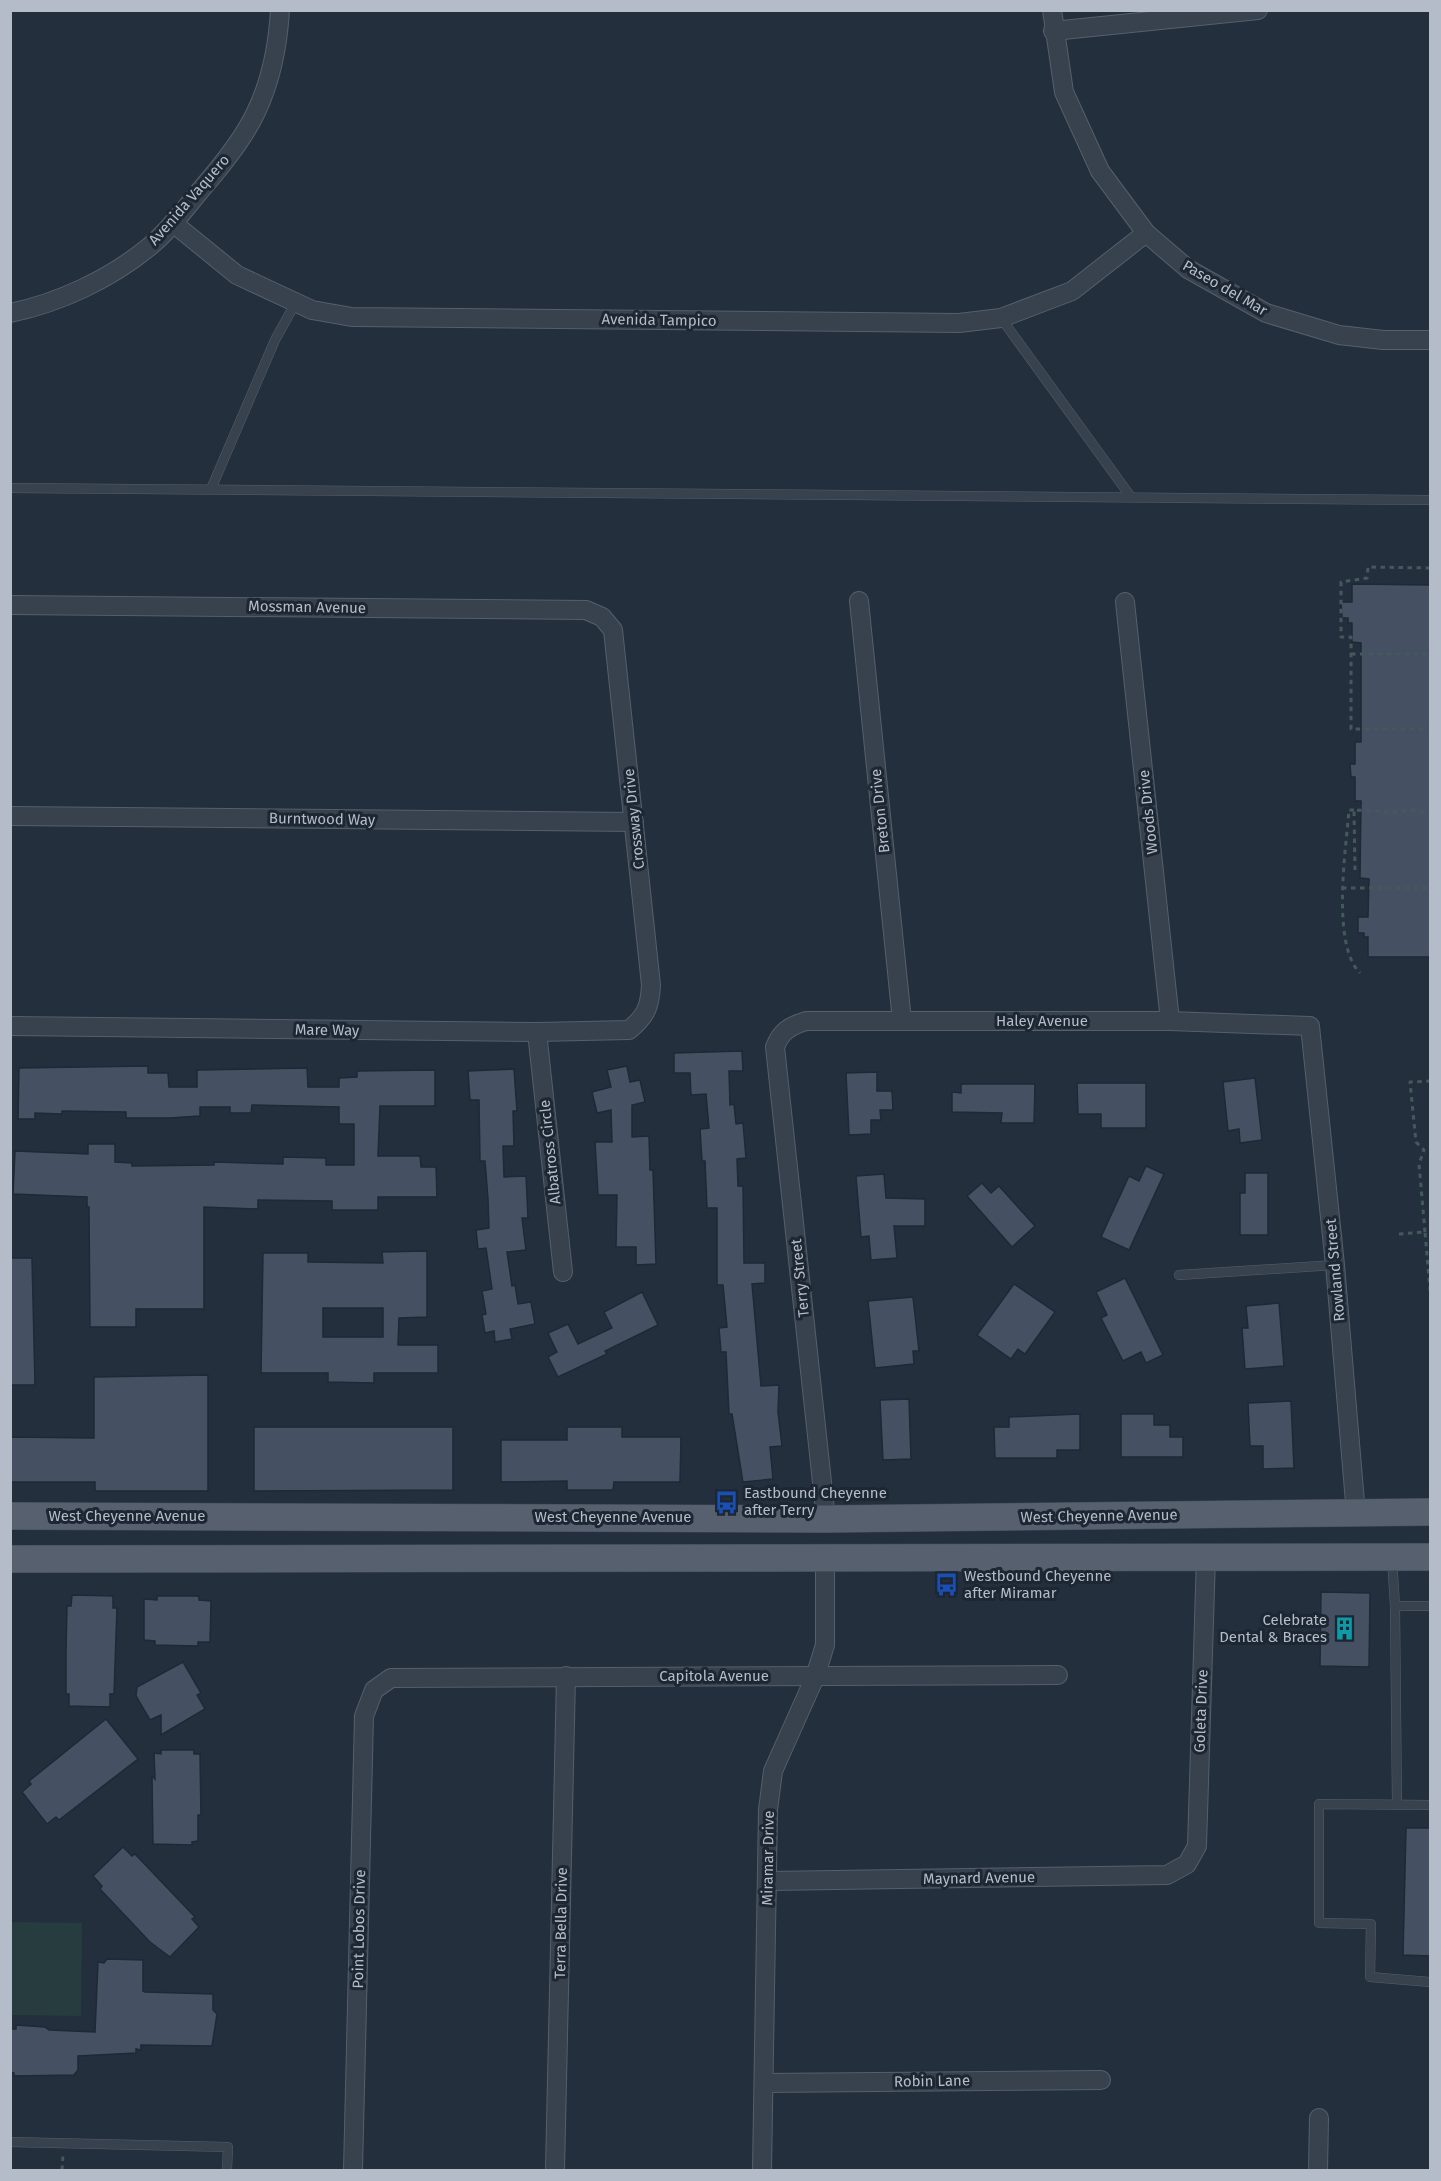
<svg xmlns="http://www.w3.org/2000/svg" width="1441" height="2181" viewBox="0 0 1441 2181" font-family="'Fira Sans',sans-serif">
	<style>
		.green { fill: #263c3f }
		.building { fill: #455162; stroke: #1f2835; stroke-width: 1.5; fill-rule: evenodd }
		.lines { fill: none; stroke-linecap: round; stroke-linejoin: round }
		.lane-casing { stroke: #565f6c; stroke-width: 10 }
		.street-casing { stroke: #565f6c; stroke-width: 20 }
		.primary-casing { stroke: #414a57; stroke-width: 28 }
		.path { stroke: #44595c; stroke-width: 3; stroke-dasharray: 4.5 4.5; stroke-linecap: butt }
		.lane { stroke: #38414e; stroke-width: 9 }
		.street { stroke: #38414e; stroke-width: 18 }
		.primary { stroke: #56606e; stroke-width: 27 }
		.labels { text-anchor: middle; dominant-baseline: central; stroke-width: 6; stroke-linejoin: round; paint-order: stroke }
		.street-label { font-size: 15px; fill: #b4bcc9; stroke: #1d2633 }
		.poi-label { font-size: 15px; fill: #b4bcc9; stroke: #1d2633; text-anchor: start }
	</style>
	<rect width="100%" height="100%" fill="#242f3e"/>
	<path class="green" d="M11,1922L82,1923L81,2016L11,2015Z"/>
	<g class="building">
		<path d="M1352,584L1431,585V957H1368V937H1364V933H1358V917H1368L1369,879L1360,878L1361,801H1355V777H1351L1350,764H1355V742H1361V643L1352,642V623H1348V618H1342L1341,602H1352Z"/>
		<path d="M742,1051L743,1071H729L730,1105L734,1104L736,1124L743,1123L746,1158L737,1159L738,1186H743L744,1263H765V1283L752,1284L761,1386L779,1385L778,1412L782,1446L770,1447L773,1479L743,1482L732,1414H729L726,1352H721L719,1328L727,1327L723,1285H717V1208H707L705,1161H702L700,1129L709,1128L706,1094L691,1095L690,1073H674V1053Z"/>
		<path d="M148,1066V1073H168L169,1087H197V1070L307,1068L308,1087H339V1078L357,1077V1071L435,1070V1106H380L378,1156H420L421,1167H436L437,1197H378V1210H332V1201L258,1200V1209L204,1207V1309H136V1327H90L89,1207H87V1197L13,1194L15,1151L88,1154V1144H115V1162L132,1163V1166L214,1165V1162L283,1164V1157L326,1158V1165H354V1124H339V1107L252,1105L251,1113H230V1107H200V1116L169,1118H126V1112L62,1111V1114L35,1113V1119H18L19,1068Z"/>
		<path d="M627,1066L630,1082L640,1080L645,1102L632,1105V1137L649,1136L650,1170H653L656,1264L636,1265V1247H616L617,1195H598L595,1142H612L611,1110L597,1113L592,1092L611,1087L607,1070Z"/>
		<path d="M514,1069L517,1111H513L514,1146H503L504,1177L526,1176L528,1218H522L526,1250L507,1252L512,1286L515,1285L518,1304L531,1302L535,1324L510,1329L512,1339L495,1342L494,1331L485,1333L482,1315L486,1314L482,1291L492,1289L486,1248L478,1249L476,1230L489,1228L488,1199L485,1161H480L479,1100H470L468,1071Z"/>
		<path d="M877,1072V1091H892L893,1110H880L881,1120H871V1134L849,1135L846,1073Z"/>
		<path d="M1255,1078L1262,1140L1240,1143L1239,1129L1228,1131L1223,1082Z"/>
		<path d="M1077,1083H1146V1128H1101V1114H1078Z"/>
		<path d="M961,1084H1035L1034,1123H1001L1002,1113L952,1112V1092L961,1093Z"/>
		<path d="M1146,1166L1164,1174L1129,1250L1101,1237L1129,1176L1139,1181Z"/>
		<path d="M1245,1173H1268V1235H1240V1193H1245Z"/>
		<path d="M884,1174L886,1198L925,1199V1226H894L897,1258L871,1260L869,1236L861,1237L856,1176Z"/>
		<path d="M982,1183L991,1193L999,1186L1035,1226L1012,1247L967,1196Z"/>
		<path d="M427,1251V1317L399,1318L398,1345H438V1373H374V1383L328,1382V1373H261L263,1253H308V1262L383,1263L382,1252ZM323,1308H383V1337H323Z"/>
		<path d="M10,1258H32L35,1385H10Z"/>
		<path d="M1125,1278L1163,1355L1146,1363L1141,1352L1123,1361L1101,1318L1107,1315L1096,1292Z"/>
		<path d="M1014,1284L1055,1312L1025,1354L1018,1349L1011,1359L977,1335Z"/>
		<path d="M642,1292L658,1325L605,1351L607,1354L558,1377L548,1357L557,1352L548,1333L568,1324L578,1344L612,1328L604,1312Z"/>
		<path d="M913,1297L919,1351H913L914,1364L875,1368L868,1301Z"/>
		<path d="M1279,1303L1284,1366L1245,1369L1242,1328H1248L1246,1306Z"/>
		<path d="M208,1375V1491H95V1482H10V1437L94,1438V1377Z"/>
		<path d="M909,1399L911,1459L883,1460L880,1400Z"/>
		<path d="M1291,1401L1294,1468L1263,1469V1446H1250L1248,1403Z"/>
		<path d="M1080,1414V1450H1057V1458H995L994,1427H1009V1417Z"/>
		<path d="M1121,1414H1154V1425H1170V1437H1183V1457H1121Z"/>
		<path d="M254,1427H453V1490L254,1491Z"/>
		<path d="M567,1427H622V1437H681L680,1482H614L613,1490H567V1481L501,1482V1440H567Z"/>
		<path d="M1321,1592L1370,1593L1369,1667L1320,1666Z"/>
		<path d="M72,1595L113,1596V1608H117L114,1694H110V1707L69,1706V1694H66V1650L67,1606H71Z"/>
		<path d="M157,1596H199V1600L211,1601L210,1642H198V1646L155,1645V1641L144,1640V1599L157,1600Z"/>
		<path d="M183,1662L201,1693L197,1695L205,1709L161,1735V1715L150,1720L136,1696L137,1687Z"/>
		<path d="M106,1719L138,1759L59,1820L56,1817L47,1824L22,1792L31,1784L29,1781Z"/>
		<path d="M161,1750H194V1754H200L201,1815H198V1841L192,1842V1845L153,1844L152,1776L155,1779L154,1753L161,1754Z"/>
		<path d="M1406,1828H1431V1956L1403,1955Z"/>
		<path d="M123,1847L132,1856L135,1854L195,1917L192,1919L199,1927L170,1957L150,1942L100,1889L102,1886L93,1876Z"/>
		<path d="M107,1959L143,1960V1991L145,1992L213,1994V2010L217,2014L212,2046L141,2045V2050L136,2049V2053L78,2056V2070L74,2075L14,2076V2073L10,2072V2029H16V2025L45,2027L49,2030L95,2032L98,1962L104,1963Z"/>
	</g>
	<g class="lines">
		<defs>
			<g id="lane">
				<path d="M1001,318L1131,497"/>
				<path d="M10,488L1430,500"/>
				<path d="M211,489L275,340L296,302"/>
				<path d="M1179,1275L1335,1265"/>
				<path d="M1392,1558L1395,1606L1397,1805"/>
				<path d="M1395,1606H1430"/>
				<path d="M1430,1805L1319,1804V1923L1371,1924L1370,1977L1430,1982"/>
				<path d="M10,2142L228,2147L227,2170"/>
			</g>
			<g id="street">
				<path d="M1052,10L1064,92L1100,171L1146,233L1188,269L1266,313L1339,335L1383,340H1430"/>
				<path d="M1053,31L1258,10"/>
				<path d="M173,223L237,275L312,310L352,317L959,323L1001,318L1072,291L1146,233"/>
				<path d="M10,313C59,303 110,279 149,247C170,230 187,206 204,186C223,164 244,138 256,112C271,81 278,44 280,10"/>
				<path d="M859,601L902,1021"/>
				<path d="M1125,602L1170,1021"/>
				<path d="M10,605L586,610L602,617L613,630L651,985C650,1007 646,1016 629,1030L537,1032L10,1026"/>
				<path d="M10,816L634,822"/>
				<path d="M537,1032L563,1272"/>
				<path d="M826,1519L775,1047C781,1031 790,1026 806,1021H1170L1310,1026L1335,1265L1356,1514"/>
				<path d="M768,1881L1167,1875L1187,1864L1197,1846L1206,1556"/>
				<path d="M764,2083L1101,2080"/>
				<path d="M353,2170L364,1716L374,1690L391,1678L1058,1675"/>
				<path d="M555,2170L566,1676"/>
				<path d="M762,2170L768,1810L773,1771L815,1677L825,1645V1556"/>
				<path d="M1318,2170L1319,2118"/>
			</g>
			<g id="primary">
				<path d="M10,1516L826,1519L1430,1512"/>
				<path d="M10,1559L1430,1557"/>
			</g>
		</defs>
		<use href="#lane" class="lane-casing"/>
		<use href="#street" class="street-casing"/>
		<use href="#primary" class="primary-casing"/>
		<g class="path">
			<path d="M1430,568L1368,567L1367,578L1341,582V637H1351V729H1430"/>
			<path d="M1351,654H1430"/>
			<path d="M1354,810H1349C1346,849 1331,944 1360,973"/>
			<path d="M1355,870L1354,810L1396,812L1413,810L1430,813"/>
			<path d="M1342,888H1430"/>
			<path d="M1425,1232L1419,1164L1424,1150L1416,1142L1410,1082L1430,1081"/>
			<path d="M1399,1234L1425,1232L1430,1290"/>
			<path d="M62,2170L63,2154"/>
		</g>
		<use href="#lane" class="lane"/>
		<use href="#street" class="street"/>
		<use href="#primary" class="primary"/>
	</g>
	<defs>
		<symbol id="bus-bare" viewBox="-9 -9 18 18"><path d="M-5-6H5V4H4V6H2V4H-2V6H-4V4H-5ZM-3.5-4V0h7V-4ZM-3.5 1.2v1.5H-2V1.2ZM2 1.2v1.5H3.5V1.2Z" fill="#1a4fb4" stroke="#1d2633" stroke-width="2.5" paint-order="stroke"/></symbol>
		<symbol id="building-bare" viewBox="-9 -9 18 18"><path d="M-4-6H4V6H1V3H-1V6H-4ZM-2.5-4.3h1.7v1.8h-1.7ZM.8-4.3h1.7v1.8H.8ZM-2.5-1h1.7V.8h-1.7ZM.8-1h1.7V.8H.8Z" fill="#0f9aa8" stroke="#1d2633" stroke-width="2.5" paint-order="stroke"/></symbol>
	</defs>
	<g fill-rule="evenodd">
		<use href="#bus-bare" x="710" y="1486" width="33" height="33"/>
		<use href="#bus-bare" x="930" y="1568" width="33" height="33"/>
		<use href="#building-bare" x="1328" y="1612" width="33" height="33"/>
	</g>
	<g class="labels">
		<g class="street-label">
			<text transform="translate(189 200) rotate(-49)">Avenida Vaquero</text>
			<text transform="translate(1225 288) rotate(30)">Paseo del Mar</text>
			<text transform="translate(659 320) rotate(1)">Avenida Tampico</text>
			<text transform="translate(307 607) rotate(1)">Mossman Avenue</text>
			<text transform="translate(880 811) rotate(-96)">Breton Drive</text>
			<text transform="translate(1148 812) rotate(-96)">Woods Drive</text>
			<text transform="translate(322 819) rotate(1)">Burntwood Way</text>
			<text transform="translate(634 819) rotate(-96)">Crossway Drive</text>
			<text x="1042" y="1021">Haley Avenue</text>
			<text transform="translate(327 1030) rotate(1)">Mare Way</text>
			<text transform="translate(550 1152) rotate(-96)">Albatross Circle</text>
			<text transform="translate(1335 1270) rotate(-95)">Rowland Street</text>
			<text transform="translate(800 1278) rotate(-96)">Terry Street</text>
			<text x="127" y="1516">West Cheyenne Avenue</text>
			<text transform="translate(1099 1516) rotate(-1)">West Cheyenne Avenue</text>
			<text x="613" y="1517">West Cheyenne Avenue</text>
			<text x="714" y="1676">Capitola Avenue</text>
			<text transform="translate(1201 1711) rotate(-88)">Goleta Drive</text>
			<text transform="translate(768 1858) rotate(-89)">Miramar Drive</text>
			<text transform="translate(979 1878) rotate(-1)">Maynard Avenue</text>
			<text transform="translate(561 1923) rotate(-89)">Terra Bella Drive</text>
			<text transform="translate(359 1929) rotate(-89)">Point Lobos Drive</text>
			<text transform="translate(932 2081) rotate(-1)">Robin Lane</text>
		</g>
		<g class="poi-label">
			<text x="744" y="1493">Eastbound Cheyenne<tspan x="744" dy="17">after Terry</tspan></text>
			<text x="964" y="1576">Westbound Cheyenne<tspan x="964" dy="17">after Miramar</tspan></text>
			<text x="1327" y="1620" text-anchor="end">Celebrate<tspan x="1327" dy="17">Dental &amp; Braces</tspan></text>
		</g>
	</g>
	<rect width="1441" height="2181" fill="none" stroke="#b4bcc9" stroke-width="24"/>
</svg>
